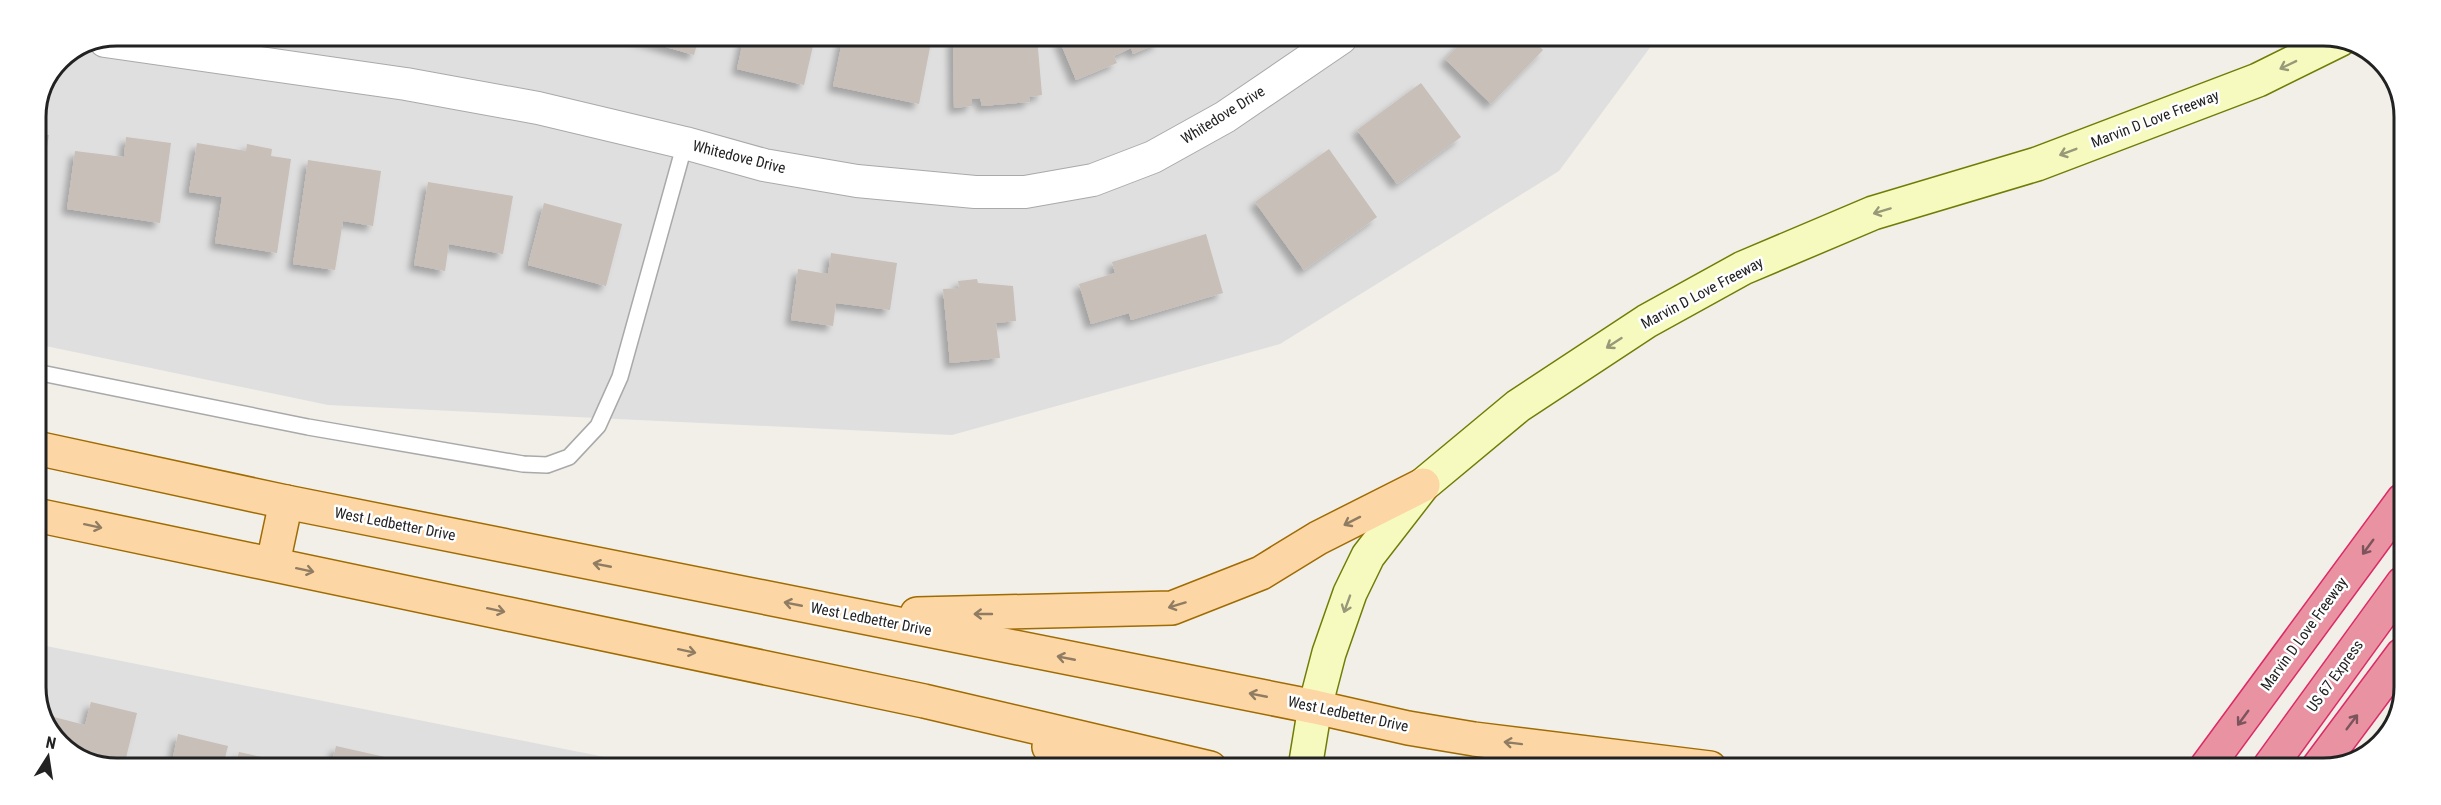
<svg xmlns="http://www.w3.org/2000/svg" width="2441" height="805" viewBox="0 0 2441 805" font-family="'Roboto Condensed',sans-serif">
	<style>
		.residential { fill: #e0dfdf }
		.building { fill: #c7bfb8; filter: url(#shadow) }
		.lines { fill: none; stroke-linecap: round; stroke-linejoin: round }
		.lane-casing { stroke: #a9a9a9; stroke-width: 18 }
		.street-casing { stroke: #a9a9a9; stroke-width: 34 }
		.secondary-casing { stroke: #707d05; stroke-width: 36 }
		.primary-casing { stroke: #a06b00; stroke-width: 36 }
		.highway-casing { stroke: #dc2a67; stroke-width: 36 }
		.lane { stroke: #fff; stroke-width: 15 }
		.street { stroke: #fff; stroke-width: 32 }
		.secondary { stroke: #f7fabf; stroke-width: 33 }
		.primary { stroke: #fcd6a4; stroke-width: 33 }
		.highway { stroke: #e892a2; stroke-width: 33 }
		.oneway { stroke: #979978 }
		.oneway2 { stroke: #8f7c63 }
		.oneway3 { stroke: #7b545c }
		.labels { text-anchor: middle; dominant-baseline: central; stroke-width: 5; stroke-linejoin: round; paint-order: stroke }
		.street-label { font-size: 15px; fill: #222; stroke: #fff }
		.rim { fill: none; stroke: #222; stroke-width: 3 }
	</style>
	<defs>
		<filter id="shadow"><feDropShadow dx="-5.5" dy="5.5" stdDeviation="3" flood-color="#0004"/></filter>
	</defs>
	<rect width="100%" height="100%" fill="#f2efe9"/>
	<g class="residential">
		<path d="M118,36L1657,38L1559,171L1280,344L952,435L328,405L36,344V117L60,60Z"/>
		<path d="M36,644L655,767L96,766L56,741L36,693Z"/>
	</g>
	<g class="building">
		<path d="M631,37H699L694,55Z"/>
		<path d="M744,37H815L804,85L737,69Z"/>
		<path d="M843,37H877V39L887,41L888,37H932L919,104L833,86Z"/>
		<path d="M953,37H1037L1042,95L1029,97L1030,102L982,106L980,98L972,99V106L954,108Z"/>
		<path d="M1058,37H1157L1159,43L1133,54L1131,48L1114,56L1117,63L1076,80Z"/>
		<path d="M1466,38H1531L1543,50L1491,104L1445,59Z"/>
		<path d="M1421,83L1461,137L1397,184L1357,130Z"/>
		<path d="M36,133L49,135L43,171L36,170Z"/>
		<path d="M126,137L171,143L160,223L67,209L75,151L124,157Z"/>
		<path d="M197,143L246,151L247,144L272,149L271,156L291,159L277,253L215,243L222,197L189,192Z"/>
		<path d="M1329,149L1377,217L1304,270L1255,202Z"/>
		<path d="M308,160L381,171L373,226L343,221L335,270L293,264Z"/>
		<path d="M428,182L513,196L503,254L449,244L445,271L414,265Z"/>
		<path d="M544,203L622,224L606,286L528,265Z"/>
		<path d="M1206,234L1223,293L1131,320L1129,313L1091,324L1079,284L1115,273L1112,262Z"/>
		<path d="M831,253L897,263L890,310L836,303L833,326L791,320L798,269L828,274Z"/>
		<path d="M977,279L978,283L1013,286L1016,321L996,323L1000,358L950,363L943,289L959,288L958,281Z"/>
		<path d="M91,702L137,713L124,766H96L56,741L48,722L50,716L85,725Z"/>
		<path d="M178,734L228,746L223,766H171Z"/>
		<path d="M336,746L385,757L383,766H331Z"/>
		<path d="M239,752L298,765V766H235Z"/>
	</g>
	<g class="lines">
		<defs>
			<path id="lane" d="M36,372L308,427L523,464L547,465L569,457L598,426L620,377L685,143"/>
			<path id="street" d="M105,41L406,84L538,108L685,143L764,165L857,181L975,192H1025L1093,180L1153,157L1225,117L1341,38"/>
			<path id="secondary" d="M1305,768L1315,707L1329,653L1350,593L1368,556L1423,485L1518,406L1647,321L1743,268L1873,213L2037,164L2258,80L2341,39"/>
			<g id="primary">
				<path d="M36,448L286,502L1315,707L1408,728L1474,739L1710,768"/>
				<path d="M36,515L924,701L1210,768"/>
				<path d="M273,563L286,502"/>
				<path d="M917,614L1172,608L1261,573L1318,538L1423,485"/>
				<path d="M1049,747L1099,767"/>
			</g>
			<g id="highway">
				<path d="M2205,769L2403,500"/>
				<path d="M2268,769L2403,583"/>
				<path d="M2317,769L2402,655"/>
			</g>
		</defs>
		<use href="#lane" class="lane-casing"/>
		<use href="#street" class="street-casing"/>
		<use href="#secondary" class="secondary-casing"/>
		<use href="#primary" class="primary-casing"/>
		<use href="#highway" class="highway-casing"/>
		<use href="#lane" class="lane"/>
		<use href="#street" class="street"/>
		<use href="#secondary" class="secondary"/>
		<use href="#primary" class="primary"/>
		<use href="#highway" class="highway"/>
	</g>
	<defs><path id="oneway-shaft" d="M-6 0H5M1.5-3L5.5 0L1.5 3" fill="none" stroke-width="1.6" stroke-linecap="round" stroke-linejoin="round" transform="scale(1.5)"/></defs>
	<g class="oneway">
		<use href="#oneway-shaft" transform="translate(2288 65) rotate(154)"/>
		<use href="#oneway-shaft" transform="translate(2068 152) rotate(159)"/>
		<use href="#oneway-shaft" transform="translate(1882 211) rotate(163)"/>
		<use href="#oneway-shaft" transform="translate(1614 343) rotate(147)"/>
		<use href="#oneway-shaft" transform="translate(1347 604) rotate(110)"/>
	</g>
	<g class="oneway2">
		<use href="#oneway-shaft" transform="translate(1352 521) rotate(153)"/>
		<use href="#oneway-shaft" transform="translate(93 526) rotate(12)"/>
		<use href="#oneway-shaft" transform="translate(602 565) rotate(-169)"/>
		<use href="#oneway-shaft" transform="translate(305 570) rotate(12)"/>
		<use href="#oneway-shaft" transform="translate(793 604) rotate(-169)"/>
		<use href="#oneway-shaft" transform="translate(1177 605) rotate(163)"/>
		<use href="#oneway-shaft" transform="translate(496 610) rotate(12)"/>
		<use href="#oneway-shaft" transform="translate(983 614) rotate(180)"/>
		<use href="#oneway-shaft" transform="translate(687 651) rotate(12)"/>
		<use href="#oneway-shaft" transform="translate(1066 658) rotate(-169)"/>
		<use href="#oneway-shaft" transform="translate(1258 695) rotate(-169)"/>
		<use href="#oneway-shaft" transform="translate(1513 743) rotate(-173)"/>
	</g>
	<g class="oneway3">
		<use href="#oneway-shaft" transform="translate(2368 547) rotate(126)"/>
		<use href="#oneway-shaft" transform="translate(2243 718) rotate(126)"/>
		<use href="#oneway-shaft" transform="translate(2352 722) rotate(-53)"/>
	</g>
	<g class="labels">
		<g class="street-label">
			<text transform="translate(1223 115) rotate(-32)">Whitedove Drive</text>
			<text transform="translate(2155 119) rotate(-21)">Marvin D Love Freeway</text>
			<text transform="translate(739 157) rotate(14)">Whitedove Drive</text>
			<text transform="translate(1702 293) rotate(-28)">Marvin D Love Freeway</text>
			<text transform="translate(395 524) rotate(11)">West Ledbetter Drive</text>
			<text transform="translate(871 619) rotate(11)">West Ledbetter Drive</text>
			<text transform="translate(2304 634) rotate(-54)">Marvin D Love Freeway</text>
			<text transform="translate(2335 676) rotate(-54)">US 67 Express</text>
			<text transform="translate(1348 714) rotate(12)">West Ledbetter Drive</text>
		</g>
	</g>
	<path d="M0 0H2441V805H0ZM117 46H2323A71 71 0 0 1 2394 117V687A71 71 0 0 1 2323 758H117A71 71 0 0 1 46 687V117A71 71 0 0 1 117 46Z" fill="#fff" fill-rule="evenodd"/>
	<path class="rim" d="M117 46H2323A71 71 0 0 1 2394 117V687A71 71 0 0 1 2323 758H117A71 71 0 0 1 46 687V117A71 71 0 0 1 117 46Z"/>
	<g transform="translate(48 757) rotate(12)" stroke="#ffffff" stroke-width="4.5" paint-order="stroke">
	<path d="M0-4.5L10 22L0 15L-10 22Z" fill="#222222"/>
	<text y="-9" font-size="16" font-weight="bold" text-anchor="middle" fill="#222222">N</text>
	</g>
</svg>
